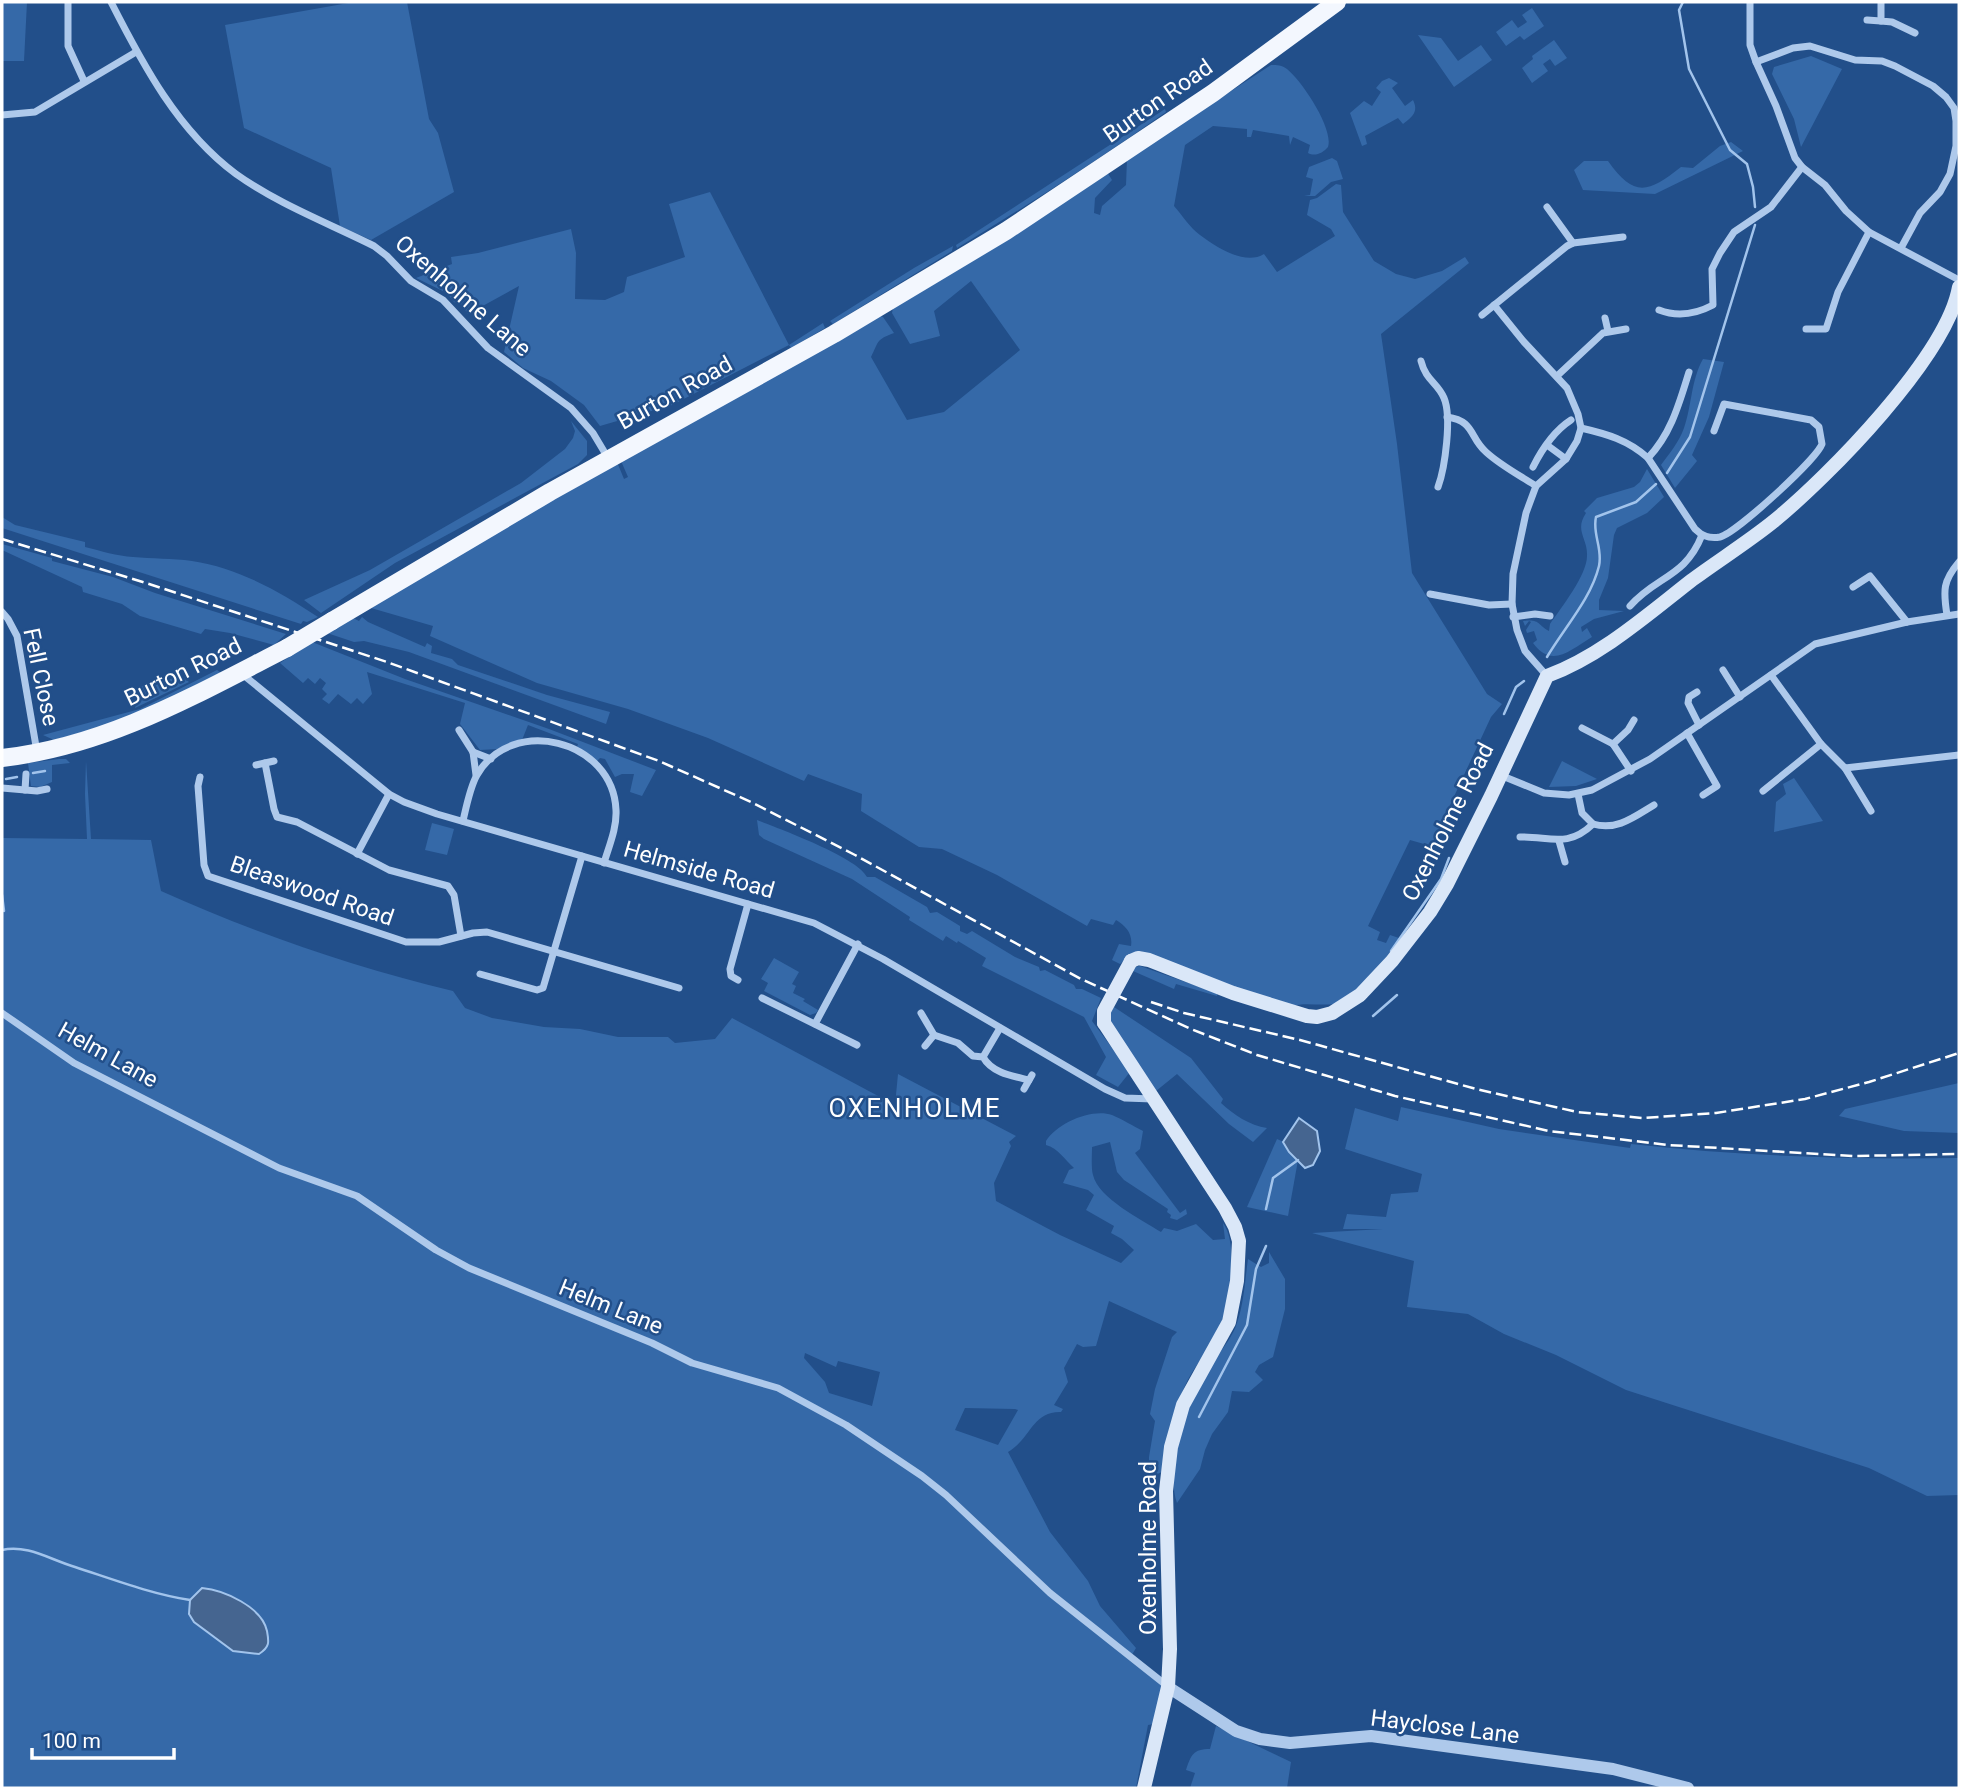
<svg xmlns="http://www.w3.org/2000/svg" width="1961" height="1790" viewBox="0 0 1961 1790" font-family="Roboto,sans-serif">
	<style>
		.green { fill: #3569a8; fill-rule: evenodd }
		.water { fill: #456590; stroke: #a2c4ec; stroke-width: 2 }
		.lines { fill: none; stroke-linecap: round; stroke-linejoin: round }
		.stream { stroke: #a2c4ec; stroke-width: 2.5 }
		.minor { stroke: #aec9eb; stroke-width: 7 }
		.tertiary { stroke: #aec9eb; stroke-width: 12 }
		.secondary { stroke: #dae7f8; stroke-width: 14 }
		.primary { stroke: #f3f7fe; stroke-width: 18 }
		.rail { stroke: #fff; stroke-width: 2.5; stroke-dasharray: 12 5; stroke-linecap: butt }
		.secondary-bridge { stroke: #dae7f8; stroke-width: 14 }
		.primary-bridge { stroke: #f3f7fe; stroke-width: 18 }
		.labels { text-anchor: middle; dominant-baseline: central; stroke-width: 5; stroke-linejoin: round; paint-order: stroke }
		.street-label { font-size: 23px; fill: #fff; stroke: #224f8a }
		.quarter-label { font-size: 26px; letter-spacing: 2px; fill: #fff; stroke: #224f8a }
	</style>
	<rect width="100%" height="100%" fill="#224f8a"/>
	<g class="green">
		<path d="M2,2H27L24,61H2Z"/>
		<path d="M354,2H407L429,119L438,133L454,192L371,240L340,226L331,168L244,128L225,25Z"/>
		<path d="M1532,8L1544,26L1524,40L1520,36L1506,46L1496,32L1512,20L1518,28L1527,22L1522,15Z"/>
		<path d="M1418,35L1441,38L1458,61L1481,45L1492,60L1454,87Z"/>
		<path d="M1554,40L1567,58L1555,66L1550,59L1543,64L1548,71L1532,83L1522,68L1533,59L1532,56Z"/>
		<path d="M1811,56L1842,69L1801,147L1794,119L1772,74L1774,67Z"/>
		<path d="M1271,65C1277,65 1282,65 1287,69C1302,81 1334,129 1328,147C1323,153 1315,157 1308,153L1310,145L1293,137L1290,145L1289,136L1253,130L1251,137H1247V129L1213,126L1185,145L1174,206C1182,215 1190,228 1200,235C1216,247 1245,266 1264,254L1277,272L1335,236L1331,229L1307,215L1310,200L1317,198L1336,184L1341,185L1343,212L1374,261L1396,274L1415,279L1442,271L1465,257L1469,263L1381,334L1397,444L1412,573L1487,694L1502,704L1491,717L1431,846L1410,840L1368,926L1380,932L1377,940L1386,943L1390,935L1402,939C1390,956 1356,1001 1335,1004C1319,1006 1306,1002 1291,1006L1130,955L1120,964L1112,960L1119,944L1131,946C1133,934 1126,926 1116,920L1113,925L1091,919L1087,926L997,875L942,849L919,847L861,811L862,794L808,774L804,781L708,738L628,709L537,683L430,636L433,626L371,608L553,497L617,462L624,479L628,477L621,461L630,458L628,453L880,316L883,317L894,333C875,340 879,342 871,357L907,420L944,412L1020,350L971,281L934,311L940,336L910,344L892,313L893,308L1107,172L1112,180L1095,198L1094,213L1100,215L1102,206L1126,185L1127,159Z"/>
		<path d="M1389,78L1398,83L1392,88L1405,106L1413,100C1419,112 1412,117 1403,124L1398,118L1365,136L1367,144L1362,146L1350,113L1364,101L1372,106L1381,92L1376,88L1382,81Z"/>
		<path d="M1165,109L1166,112C1098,160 1028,205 957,248L956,245Z"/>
		<path d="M1731,142L1743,151L1655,194L1583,190L1574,170L1584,161H1608C1634,198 1648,193 1681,167L1693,168L1720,146Z"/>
		<path d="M1332,158L1337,161L1343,179L1331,182L1315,196H1304L1310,195L1313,179L1306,177L1309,167Z"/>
		<path d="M710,192L789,345L823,323L825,328L791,348L789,345L672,405L600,426L584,405L551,381L523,368L504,352L519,286L468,314L462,305L454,302L447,293L416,278L452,264L451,257L478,253L571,229L576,253L575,299L605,300L624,292L627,277L685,257L669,204Z"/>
		<path d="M953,246L952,251L833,324L830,321L914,268Z"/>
		<path d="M1703,359L1724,362L1709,417L1692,455L1697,461L1675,488L1661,465C1669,454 1679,442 1684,428C1692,405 1691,380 1703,359Z"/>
		<path d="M571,421L587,441V455L578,464L395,563L321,613L304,600L370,570L521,483L565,449L573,438L575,431Z"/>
		<path d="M1647,469L1664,497L1647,513L1617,528L1614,535L1608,578L1599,600V610L1624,611L1594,619L1581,627L1582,632L1587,628L1592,637C1570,650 1552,669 1533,643L1537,640L1534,631L1527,633L1526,630L1531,622L1529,621L1525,626L1523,621C1541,619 1537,625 1549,631L1550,624C1561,608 1587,575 1587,556C1588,538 1574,531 1586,513L1584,511L1597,498L1634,487L1640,482Z"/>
		<path d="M2,517L15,525L85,542V547C101,551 117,556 133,557C152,559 172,558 192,561C238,568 279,591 318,617L307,622L303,621L301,624L2,528Z"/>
		<path d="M2,544L52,558V561L113,577L155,593L286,634L274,645L230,633L205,629L201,634L140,616L122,604L83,592L82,587L2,550Z"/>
		<path d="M362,617L368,622L425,647L427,643L432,646L431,653L452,659L458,665L547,695L610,712L606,724L409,652L364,641L354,642L327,633L353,618L359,621Z"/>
		<path d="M312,642L405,679L549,729L656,770L642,796L630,792L634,774H622L615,777L605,759L600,758L597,761L577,747L578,744L528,725L522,740L498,749L480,750L460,724L465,703L367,672L372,694L363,704L357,698L351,704L338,694L329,704L322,699L327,694L322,689L326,683L320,678L315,684L308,678L303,683L280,663Z"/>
		<path d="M217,670L221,673L140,716L54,740L43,735L140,709Z"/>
		<path d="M179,674L189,682L135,708L141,686C155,687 167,682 179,674Z"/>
		<path d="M59,759H66L70,763L52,765V782L40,787L31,786L28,763Z"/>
		<path d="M86,761L91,839L151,840L161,891C254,933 353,967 453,991L465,1008L492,1018L544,1027L580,1029L618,1037H668L675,1043L715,1039L732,1018L895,1105L898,1074L1016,1136L1009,1142L1011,1146L994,1183L996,1201L1060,1235L1121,1263L1134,1250L1122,1239L1111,1233L1114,1226L1086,1210L1094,1195L1088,1190L1063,1183L1069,1170L1074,1168C1065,1160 1058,1148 1046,1145V1141C1057,1123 1092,1108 1112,1115C1122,1119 1133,1126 1143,1131L1140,1149L1135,1153L1180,1213L1186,1209L1187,1214L1177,1220L1170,1218L1171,1215L1167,1212L1168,1209L1124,1180L1117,1172L1110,1142L1092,1147C1092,1156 1091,1168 1093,1175C1098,1198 1142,1220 1161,1232L1164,1228L1177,1231L1196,1224L1213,1240L1225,1239L1223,1223C1239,1244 1230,1304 1220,1328C1211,1349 1193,1366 1184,1388C1173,1415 1168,1445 1162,1472L1155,1475L1149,1471V1457L1155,1421L1150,1414L1155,1389L1172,1337L1177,1332L1109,1301L1096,1346L1083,1347L1077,1344L1064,1368L1068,1382L1054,1405L1063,1409L1061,1412C1032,1411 1031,1439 1008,1452L1050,1532L1088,1581L1100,1606L1136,1648L1130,1658L1163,1685L1154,1724L1148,1725L1136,1788H2V838L87,839L85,794ZM805,1353L836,1367L838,1361L880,1372L872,1406L829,1393L825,1382L804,1358ZM965,1408L1015,1409L1018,1410L998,1445L955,1430Z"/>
		<path d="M1562,761L1597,779L1576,786L1549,787Z"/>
		<path d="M1794,778L1823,821L1774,832L1776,802L1786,794L1783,784Z"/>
		<path d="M757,820C778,828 859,858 867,877H875L927,907L930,913L937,912L960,926V931L967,934L972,931L1015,957L1039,967L1040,971L1045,970L1074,985L1076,989H1082L1101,998L1092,1021L1130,1072L1118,1087L1096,1075L1106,1057L1084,1017L982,966L986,958L958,941L957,943L946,936L943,941L909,920L910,917L852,879L764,839L759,835Z"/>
		<path d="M432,823L454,829L447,855L425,850Z"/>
		<path d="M774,958L799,972L792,984L796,986L793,993L805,999L803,1001L818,1010L816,1013L810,1015L764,991L768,983L761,979Z"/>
		<path d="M1140,966L1217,993V996L1176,984L1174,989L1133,971L1134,967Z"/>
		<path d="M1114,1007L1191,1058L1223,1099L1221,1103C1233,1114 1250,1126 1267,1128L1253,1142L1229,1124L1177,1074L1156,1091L1108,1018Z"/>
		<path d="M1959,1083V1133L1904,1131L1839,1116L1845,1109Z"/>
		<path d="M1401,1107L1499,1129L1630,1148L1631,1144C1740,1156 1849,1160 1959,1158V1495L1927,1496L1869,1468L1626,1390L1556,1355L1504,1334L1468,1314L1407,1307L1414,1261L1312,1233L1383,1229H1343L1347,1214L1386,1217L1391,1194L1418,1192L1422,1174L1345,1149L1355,1108L1398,1121Z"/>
		<path d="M1277,1139L1300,1149L1288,1216L1247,1207Z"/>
		<path d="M1269,1252L1285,1279V1309L1273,1357L1259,1365L1255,1372L1263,1380L1249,1392L1232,1391L1228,1412L1212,1434L1205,1450L1200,1469L1177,1503C1166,1473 1183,1416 1196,1387C1207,1364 1229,1347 1237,1323C1244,1303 1245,1280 1248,1259L1261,1267L1269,1263Z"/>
		<path d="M1216,1726L1291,1762L1287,1788H1190L1195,1773L1186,1770C1191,1755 1193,1749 1210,1749Z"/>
	</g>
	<g class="water">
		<path d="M1299,1118L1317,1131L1320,1151L1313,1165L1305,1168L1289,1152L1283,1142Z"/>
		<path d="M202,1588C224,1590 262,1607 267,1631C269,1642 270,1647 259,1654L233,1651L194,1622L189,1614L190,1600Z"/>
	</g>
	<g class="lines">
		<g class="stream">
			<path d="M1683,2L1679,10L1689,69L1730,150L1747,164L1753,187L1755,207"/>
			<path d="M1667,473L1690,437L1755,225"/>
			<path d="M1547,657C1564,628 1591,599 1599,566C1603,548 1592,534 1596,517L1636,502L1656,484"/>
			<path d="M1504,714L1516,687L1524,681"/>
			<path d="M33,773L45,771"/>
			<path d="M6,779L17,777"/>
			<path d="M2,895L4,911"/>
			<path d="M1393,952L1391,951L1441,879L1449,858"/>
			<path d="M1373,1016L1397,995"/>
			<path d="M1266,1209L1273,1178L1298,1160"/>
			<path d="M1199,1417L1247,1325L1256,1269L1266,1246"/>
			<path d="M2,1550C27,1544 51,1560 75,1567C112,1579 151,1594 190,1600"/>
		</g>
		<g class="minor">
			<path d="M68,2V46L84,81"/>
			<path d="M111,2C143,65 178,131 236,174C278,204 328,223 374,246L387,256L411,281L443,300L488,348L571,408L593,433L608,458"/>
			<path d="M1750,2V45L1756,62"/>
			<path d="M1881,2V21L1892,22L1915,33"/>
			<path d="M1867,20L1881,21"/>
			<path d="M2,115L35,112L136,52"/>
			<path d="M1547,207L1573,243"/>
			<path d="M1901,248L1920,213L1940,192L1950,174L1956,146V121L1954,108L1946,97L1933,86L1895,66L1882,61L1855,60L1810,46L1793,48L1756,62L1776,106L1795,158L1802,167L1825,185L1846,211L1869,232L1959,280"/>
			<path d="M1494,305L1524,342L1567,388L1578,414L1581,428L1577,441L1566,459L1536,486L1526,513L1513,574L1512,604L1517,630L1525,651L1547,676"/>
			<path d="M1659,310C1677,317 1696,314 1713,305L1712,269L1720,253L1734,232L1771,207L1802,167"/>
			<path d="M1482,315L1567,246L1573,243L1623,237"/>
			<path d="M1605,318L1608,331"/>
			<path d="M1806,329H1826L1838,292L1869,232"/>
			<path d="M1421,361C1426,381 1437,382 1444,398C1452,417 1445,468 1438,487"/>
			<path d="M1557,376L1603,333L1626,329"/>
			<path d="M1447,417C1475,421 1469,437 1486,452C1500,465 1519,475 1536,486"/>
			<path d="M1581,428C1607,434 1628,440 1648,458L1695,529C1702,536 1709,539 1720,537C1736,533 1816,460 1822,444L1819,427L1811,420L1724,404L1714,431"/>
			<path d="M1547,445L1566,459"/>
			<path d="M1648,458C1671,434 1679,404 1689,372"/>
			<path d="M1533,467C1542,449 1554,431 1571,420"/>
			<path d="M1853,587L1870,576L1907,622"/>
			<path d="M1430,594L1489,605L1512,604"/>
			<path d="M1630,606C1656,576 1685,578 1702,535"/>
			<path d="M2,612L8,619L17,636L37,752"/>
			<path d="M1947,615C1943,590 1943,581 1959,562"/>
			<path d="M1513,617L1535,614L1550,616"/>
			<path d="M1723,670L1740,697"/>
			<path d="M241,673L389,794L404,802L437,814L814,923L883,959L1105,1089L1125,1098L1153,1099"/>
			<path d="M1771,675L1821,744L1845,768L1959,755"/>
			<path d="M1697,692L1689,697L1688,703L1699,725"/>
			<path d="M1582,728L1613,744L1631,771"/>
			<path d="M459,730L473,752L476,775"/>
			<path d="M1687,733L1717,786L1703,795"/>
			<path d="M1613,744L1628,730L1634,720"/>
			<path d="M473,752L491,759"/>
			<path d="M265,763L274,809L277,817L297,822L389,870L448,886L454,895L461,936"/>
			<path d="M256,765L274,761"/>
			<path d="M1845,768L1871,811"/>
			<path d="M1500,775L1544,793L1569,795L1592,790L1650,759L1815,644L1907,622L1959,614"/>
			<path d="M200,777L198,786L204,865L208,876L406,942H439L473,933L487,932L679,988"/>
			<path d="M2,788L37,791L47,789"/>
			<path d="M25,790L26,774"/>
			<path d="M1763,791L1821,744"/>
			<path d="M1578,794L1582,813L1593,824"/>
			<path d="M463,821C466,808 470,787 477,775C511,715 613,739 616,810C617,828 609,846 604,863"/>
			<path d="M1520,837C1549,836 1567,849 1593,824C1617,831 1634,817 1654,805"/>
			<path d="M1559,841L1565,862"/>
			<path d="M357,854L389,794"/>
			<path d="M480,974L537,990L543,988L582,856"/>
			<path d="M738,980L731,976L730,969L748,904"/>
			<path d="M762,998L857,1045"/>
			<path d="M2,1013L74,1063L279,1168L357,1196L436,1250L469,1268L652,1343L692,1363L778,1388L846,1425L922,1476L946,1495L1050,1593L1166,1685"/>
			<path d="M921,1013L934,1035L958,1043L973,1056L983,1057C992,1073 1012,1076 1029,1080"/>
			<path d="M815,1024L858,944"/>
			<path d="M925,1046L934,1035"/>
			<path d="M983,1057L1000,1028"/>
			<path d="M1024,1089L1032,1075"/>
		</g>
		<path class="tertiary" d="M1168,1687L1236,1731L1260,1739L1290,1743L1371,1736L1613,1769L1688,1788"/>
		<g class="secondary">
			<path d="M1131,961L1138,958L1149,960L1233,993L1307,1016L1317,1017L1332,1013L1360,995L1392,961L1430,912L1447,884L1491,796L1547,676C1601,656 1647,615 1692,580C1719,560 1748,542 1774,521C1828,477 1947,356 1959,287"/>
			<path d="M1104,1023L1225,1208L1235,1227L1239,1241L1237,1281L1229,1322L1183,1405L1171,1447L1166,1491L1170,1649L1168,1687L1144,1788"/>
		</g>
		<g class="primary">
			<path d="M332,621L550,492L834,334L1006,231L1213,93L1337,2"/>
			<path d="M2,758C107,746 195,695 287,648"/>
		</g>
		<g class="rail">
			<path d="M2,539L146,583L387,662L659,761L751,802L855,855L1081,979L1191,1029L1257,1055L1395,1096L1549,1131L1668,1145L1854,1156L1959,1154"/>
			<path d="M1151,1002L1184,1013L1300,1040L1476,1089L1577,1112L1642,1118L1716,1113L1805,1099L1869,1082L1959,1053"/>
		</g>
		<path class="secondary-bridge" d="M1104,1023V1011L1131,961"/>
		<path class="primary-bridge" d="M287,648L332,621"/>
	</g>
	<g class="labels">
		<g class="street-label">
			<text transform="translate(1158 101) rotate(-35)">Burton Road</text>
			<text transform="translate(463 296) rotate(41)">Oxenholme Lane</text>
			<text transform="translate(675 393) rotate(-29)">Burton Road</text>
			<text transform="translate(183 672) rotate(-26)">Burton Road</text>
			<text transform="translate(41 677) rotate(78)">Fell Close</text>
			<text transform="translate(1448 822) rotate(-63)">Oxenholme Road</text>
			<text transform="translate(699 870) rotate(16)">Helmside Road</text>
			<text transform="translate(312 891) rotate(19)">Bleaswood Road</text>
			<text transform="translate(108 1055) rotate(29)">Helm Lane</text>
			<text transform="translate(611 1307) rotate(22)">Helm Lane</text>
			<text transform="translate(1148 1548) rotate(-90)">Oxenholme Road</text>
			<text transform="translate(1445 1727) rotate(7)">Hayclose Lane</text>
		</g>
		<g class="quarter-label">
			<text x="915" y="1108">OXENHOLME</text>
		</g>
	</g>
	<rect width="1961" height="1790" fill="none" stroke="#ffffff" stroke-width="7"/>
	<path d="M32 1748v10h142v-10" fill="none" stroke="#ffffff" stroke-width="3.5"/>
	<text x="42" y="1748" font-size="21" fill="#ffffff" stroke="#224f8a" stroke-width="5" paint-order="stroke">100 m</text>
</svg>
